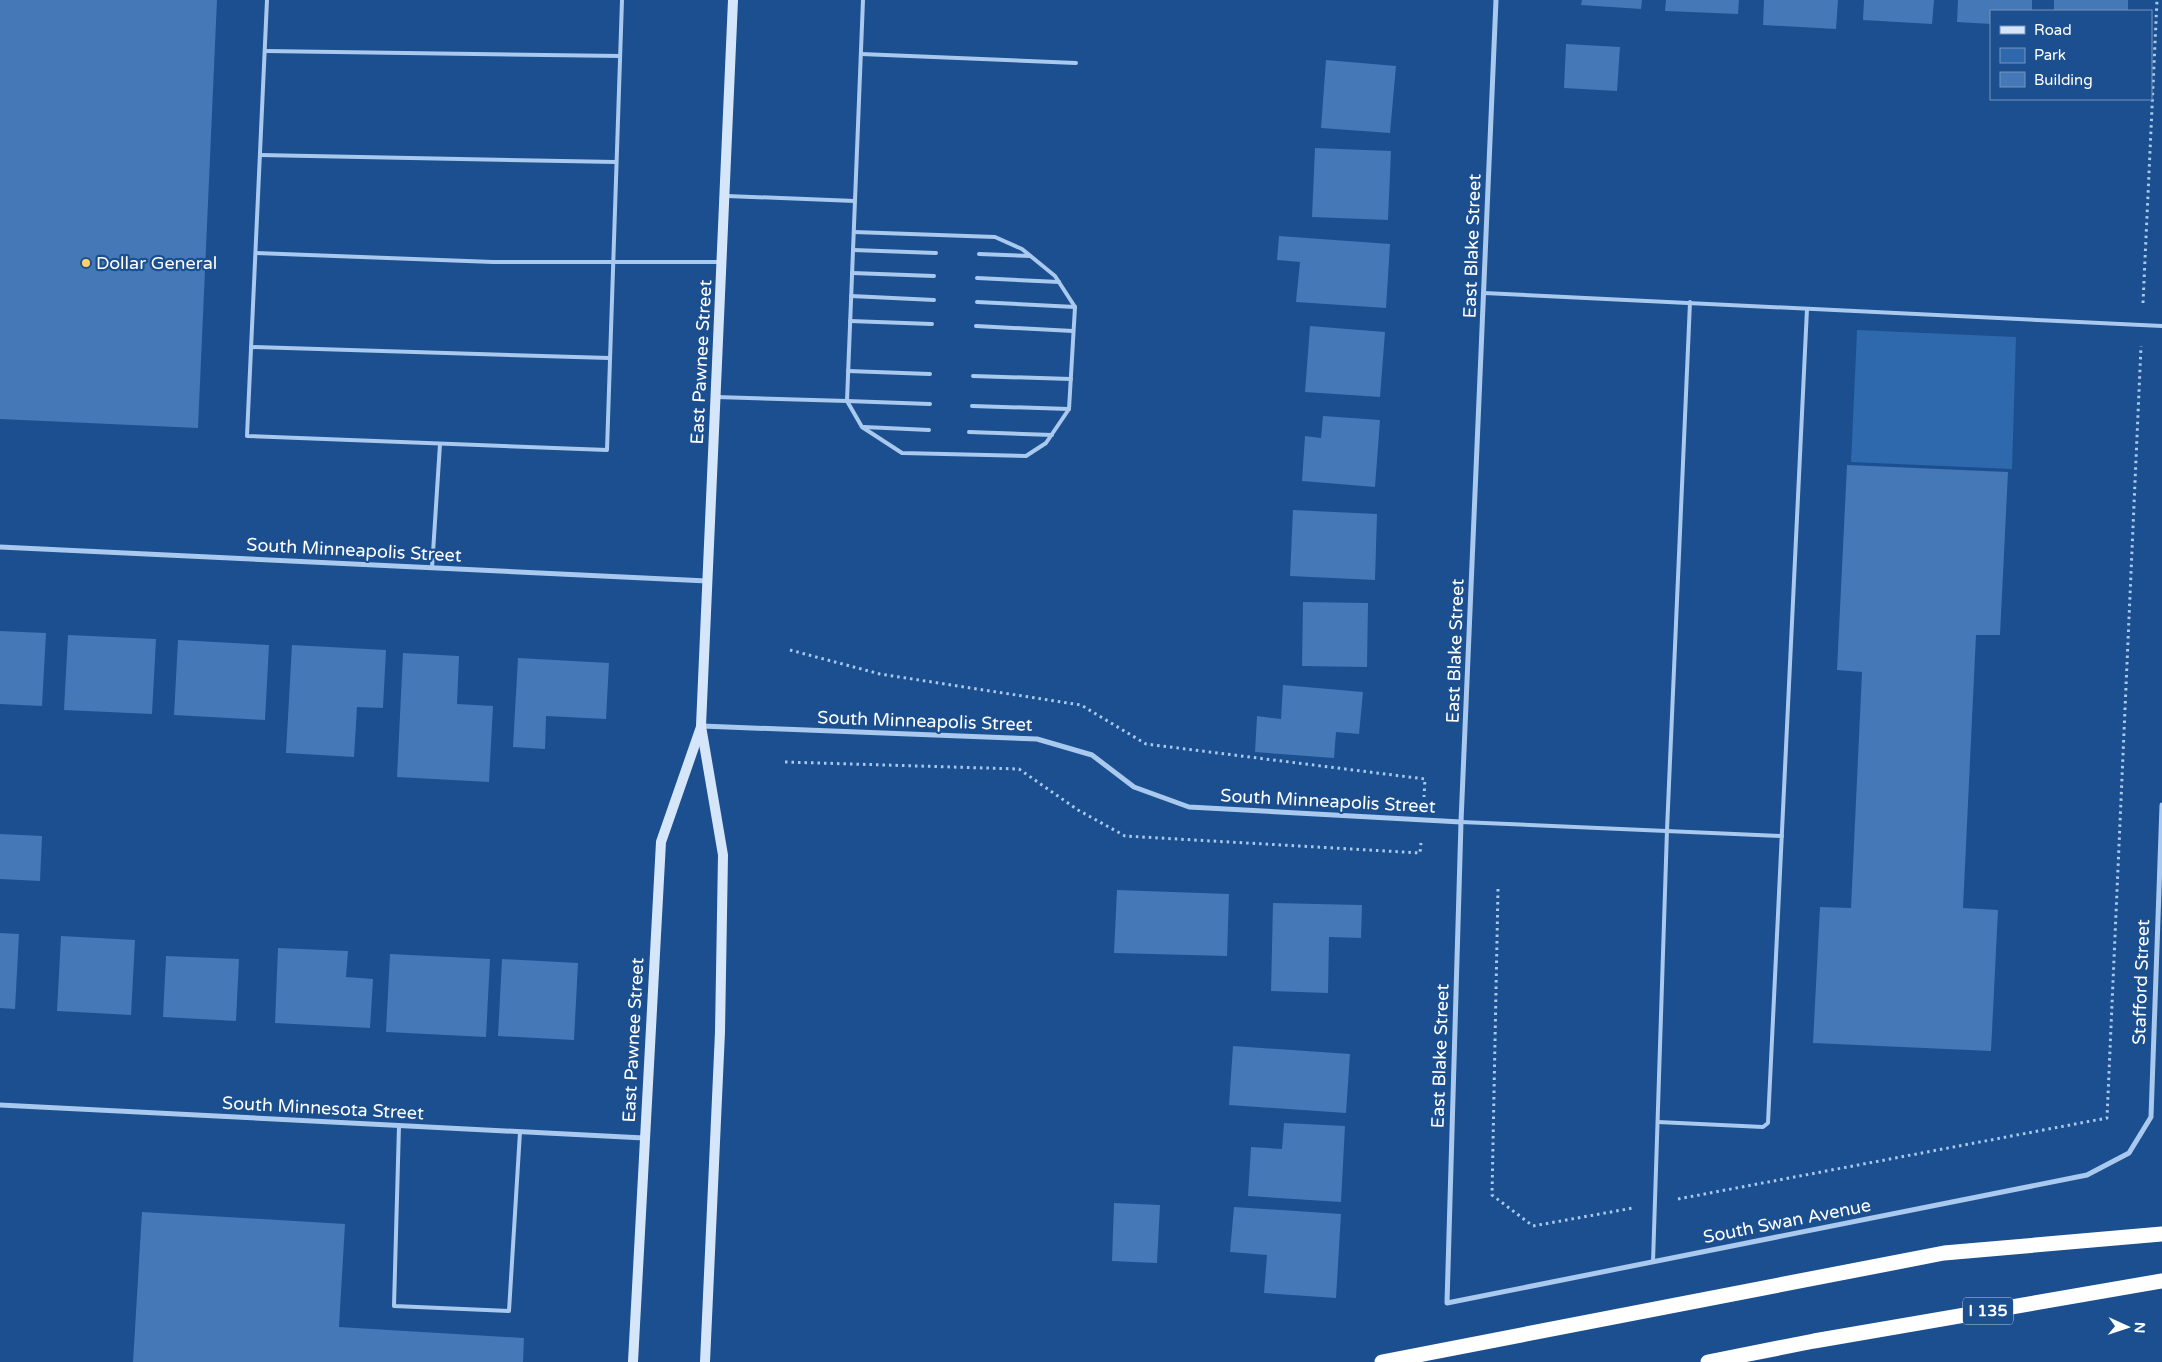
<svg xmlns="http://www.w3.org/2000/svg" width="2162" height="1362" viewBox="0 0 2162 1362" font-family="'Varela Round',sans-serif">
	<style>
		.green { fill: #2e69ad }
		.building { fill: #4478b7 }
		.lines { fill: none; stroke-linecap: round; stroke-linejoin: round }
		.path { stroke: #a9c9ee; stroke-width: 3; stroke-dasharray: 2.5 4; stroke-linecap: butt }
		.service { stroke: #a9c9ee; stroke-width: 4 }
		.minor { stroke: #a9c9ee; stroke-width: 5 }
		.secondary { stroke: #d6e6fa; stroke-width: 10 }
		.motorway { stroke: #fff; stroke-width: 15 }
		.poi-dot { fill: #ffd166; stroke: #1b4f8f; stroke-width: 2 }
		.labels { text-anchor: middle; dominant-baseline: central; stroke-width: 4.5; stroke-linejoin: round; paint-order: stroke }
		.shield { fill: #1b4f8f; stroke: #bbcadd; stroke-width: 1 }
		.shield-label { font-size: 16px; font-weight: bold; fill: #fff }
		.street-label { font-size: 18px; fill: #fff; stroke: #1b4f8f }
		.poi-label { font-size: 18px; fill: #fff; stroke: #1b4f8f; text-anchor: start }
	</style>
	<rect width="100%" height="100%" fill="#1b4f8f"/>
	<path class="green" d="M1857,330L2016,337L2012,469L1851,462Z"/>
	<g class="building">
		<path d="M0,0H217L198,428L0,419Z"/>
		<path d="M1582,0H1642L1641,9L1581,5Z"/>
		<path d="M1666,0H1739L1738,14L1665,11Z"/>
		<path d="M1764,0H1838L1836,29L1763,25Z"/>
		<path d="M1864,0H1934L1932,24L1863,20Z"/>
		<path d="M1958,0H2032V11H1991V24L1957,22Z"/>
		<rect x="2054" y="0" width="74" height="11"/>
		<path d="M1566,44L1620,47L1617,91L1564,88Z"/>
		<path d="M1326,60L1396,66L1390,133L1321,128Z"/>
		<path d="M1315,148L1391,151L1388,220L1312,217Z"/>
		<path d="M1279,236L1390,244L1386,308L1296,302L1300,262L1277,260Z"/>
		<path d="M1310,326L1385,332L1380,397L1305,392Z"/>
		<path d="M1323,416L1380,420L1375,487L1302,481L1305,436L1321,438Z"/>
		<path d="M1847,465L2008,472L2000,635H1976L1963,908L1998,910L1991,1051L1813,1043L1820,907L1851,908L1862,672L1837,670Z"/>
		<path d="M1293,510L1377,514L1375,580L1290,576Z"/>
		<path d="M1303,602L1368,603L1367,667L1302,666Z"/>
		<path d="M0,631L46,633L42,706L0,704Z"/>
		<path d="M68,635L156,639L152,714L64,710Z"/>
		<path d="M178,640L269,645L265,720L174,715Z"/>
		<path d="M292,645L386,650L383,708L357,707L354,757L286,753Z"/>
		<path d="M403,653L459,656L457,704L493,706L489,782L397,777Z"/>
		<path d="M518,658L609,663L606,719L546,716L545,749L513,747Z"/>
		<path d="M1283,685L1363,692L1359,734L1336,732L1334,758L1255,752L1257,716L1281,719Z"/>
		<path d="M0,834L42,836L40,881L0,879Z"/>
		<path d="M1117,890L1229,894L1227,956L1114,953Z"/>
		<path d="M1273,903L1362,905L1361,938L1329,937L1328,993L1271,991Z"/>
		<path d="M0,933L19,934L15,1009L0,1008Z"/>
		<path d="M61,936L135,940L131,1015L57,1011Z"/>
		<path d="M278,948L348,951L346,977L373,979L370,1028L275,1023Z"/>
		<path d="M390,954L490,959L486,1037L386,1032Z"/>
		<path d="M166,956L239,959L236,1021L163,1017Z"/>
		<path d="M502,959L578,963L574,1040L498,1036Z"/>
		<path d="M1233,1046L1350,1054L1346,1113L1229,1105Z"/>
		<path d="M1284,1123L1345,1126L1341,1202L1248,1196L1251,1147L1282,1149Z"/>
		<path d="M1114,1203L1160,1205L1157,1263L1112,1261Z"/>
		<path d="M1234,1207L1341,1214L1336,1298L1264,1293L1267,1255L1230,1252Z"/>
		<path d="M142,1212L345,1224L339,1327L524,1338L523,1362H133Z"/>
	</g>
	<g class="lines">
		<g class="path">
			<path d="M2143,303L2157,0"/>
			<path d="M790,650L880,674L1081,705L1146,744L1425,779L1424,797"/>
			<path d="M785,762L1019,769L1078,810L1125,836L1420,853L1421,843"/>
			<path d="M1498,889L1492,1195L1533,1226L1633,1208"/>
			<path d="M1678,1199L2107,1118L2141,346"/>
		</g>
		<g class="service">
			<path d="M267,0L247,436L607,450L622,0"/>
			<path d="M265,51L620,56"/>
			<path d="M861,54L1076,63"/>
			<path d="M260,155L616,162"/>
			<path d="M727,196L855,201"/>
			<path d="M853,250L936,253"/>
			<path d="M256,253L493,262H721"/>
			<path d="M979,254L1030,256"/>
			<path d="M852,273L934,276"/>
			<path d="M977,278L1059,282"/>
			<path d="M1484,293L2162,326"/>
			<path d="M851,296L934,300"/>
			<path d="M977,302L1075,307"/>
			<path d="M850,321L932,324"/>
			<path d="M976,326L1073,331"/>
			<path d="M251,347L609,358"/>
			<path d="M848,371L930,374"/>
			<path d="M973,376L1071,379"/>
			<path d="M716,397L847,401L863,0"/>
			<path d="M847,401L862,427L902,453L1026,456L1046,443L1069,409L1075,307L1055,276L1022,249L995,237L854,232"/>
			<path d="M847,401L930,404"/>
			<path d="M972,406L1069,409"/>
			<path d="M864,427L929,430"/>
			<path d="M969,432L1052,435"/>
			<path d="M432,568L440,444"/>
			<path d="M1461,822L1782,836"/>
			<path d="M1658,1122L1763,1127L1768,1123L1807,309"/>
			<path d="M399,1126L394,1306L509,1311L520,1132"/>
			<path d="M1653,1262L1667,830L1690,302"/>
		</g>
		<g class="minor">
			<path d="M1496,0L1461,822L1447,1303L2087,1175L2129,1153L2151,1117L2162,805"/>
			<path d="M0,547L707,581"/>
			<path d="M702,726L1037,739L1092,755L1134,787L1189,807L1461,822"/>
			<path d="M0,1105L644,1138"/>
		</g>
		<g class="secondary">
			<path d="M633,1362L661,842L701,727"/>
			<path d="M705,1362L720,1032L723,855L701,726L733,0"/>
		</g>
		<g class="motorway">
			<path d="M1382,1362L1944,1253L2162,1234"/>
			<path d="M1708,1362L1814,1341L2162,1281"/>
		</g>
	</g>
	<circle class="poi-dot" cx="86" cy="263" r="5"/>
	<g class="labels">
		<rect class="shield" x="1963" y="1297.5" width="50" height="27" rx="4"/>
		<g class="shield-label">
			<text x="1988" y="1311">I 135</text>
		</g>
		<g class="street-label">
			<text transform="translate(1472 246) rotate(-88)">East Blake Street</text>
			<text transform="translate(701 362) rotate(-87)">East Pawnee Street</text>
			<text transform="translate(354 550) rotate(3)">South Minneapolis Street</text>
			<text transform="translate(1455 651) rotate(-88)">East Blake Street</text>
			<text transform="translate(925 721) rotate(2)">South Minneapolis Street</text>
			<text transform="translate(1328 801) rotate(3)">South Minneapolis Street</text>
			<text transform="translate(2141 982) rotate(-88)">Stafford Street</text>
			<text transform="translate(633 1040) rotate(-87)">East Pawnee Street</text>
			<text transform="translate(1440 1056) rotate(-88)">East Blake Street</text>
			<text transform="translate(323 1108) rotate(3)">South Minnesota Street</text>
			<text transform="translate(1787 1221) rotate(-11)">South Swan Avenue</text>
		</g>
		<g class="poi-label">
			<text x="96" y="263">Dollar General</text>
		</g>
	</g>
	<rect x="1990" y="10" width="162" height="90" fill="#1b4f8f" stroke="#7695bc"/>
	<rect x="2000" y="26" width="25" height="8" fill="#d6e6fa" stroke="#7695bc"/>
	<text x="2034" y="35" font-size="15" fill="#ffffff">Road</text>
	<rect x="2000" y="48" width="25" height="15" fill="#2e69ad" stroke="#7695bc"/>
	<text x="2034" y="60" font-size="15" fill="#ffffff">Park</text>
	<rect x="2000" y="72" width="25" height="15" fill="#4478b7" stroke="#7695bc"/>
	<text x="2034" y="85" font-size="15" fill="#ffffff">Building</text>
	<g transform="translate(2127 1327) rotate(93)" stroke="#1b4f8f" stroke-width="4" paint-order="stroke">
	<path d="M0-4L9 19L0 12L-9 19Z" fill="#ffffff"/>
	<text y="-8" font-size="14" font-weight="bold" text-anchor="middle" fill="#ffffff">N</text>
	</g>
</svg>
